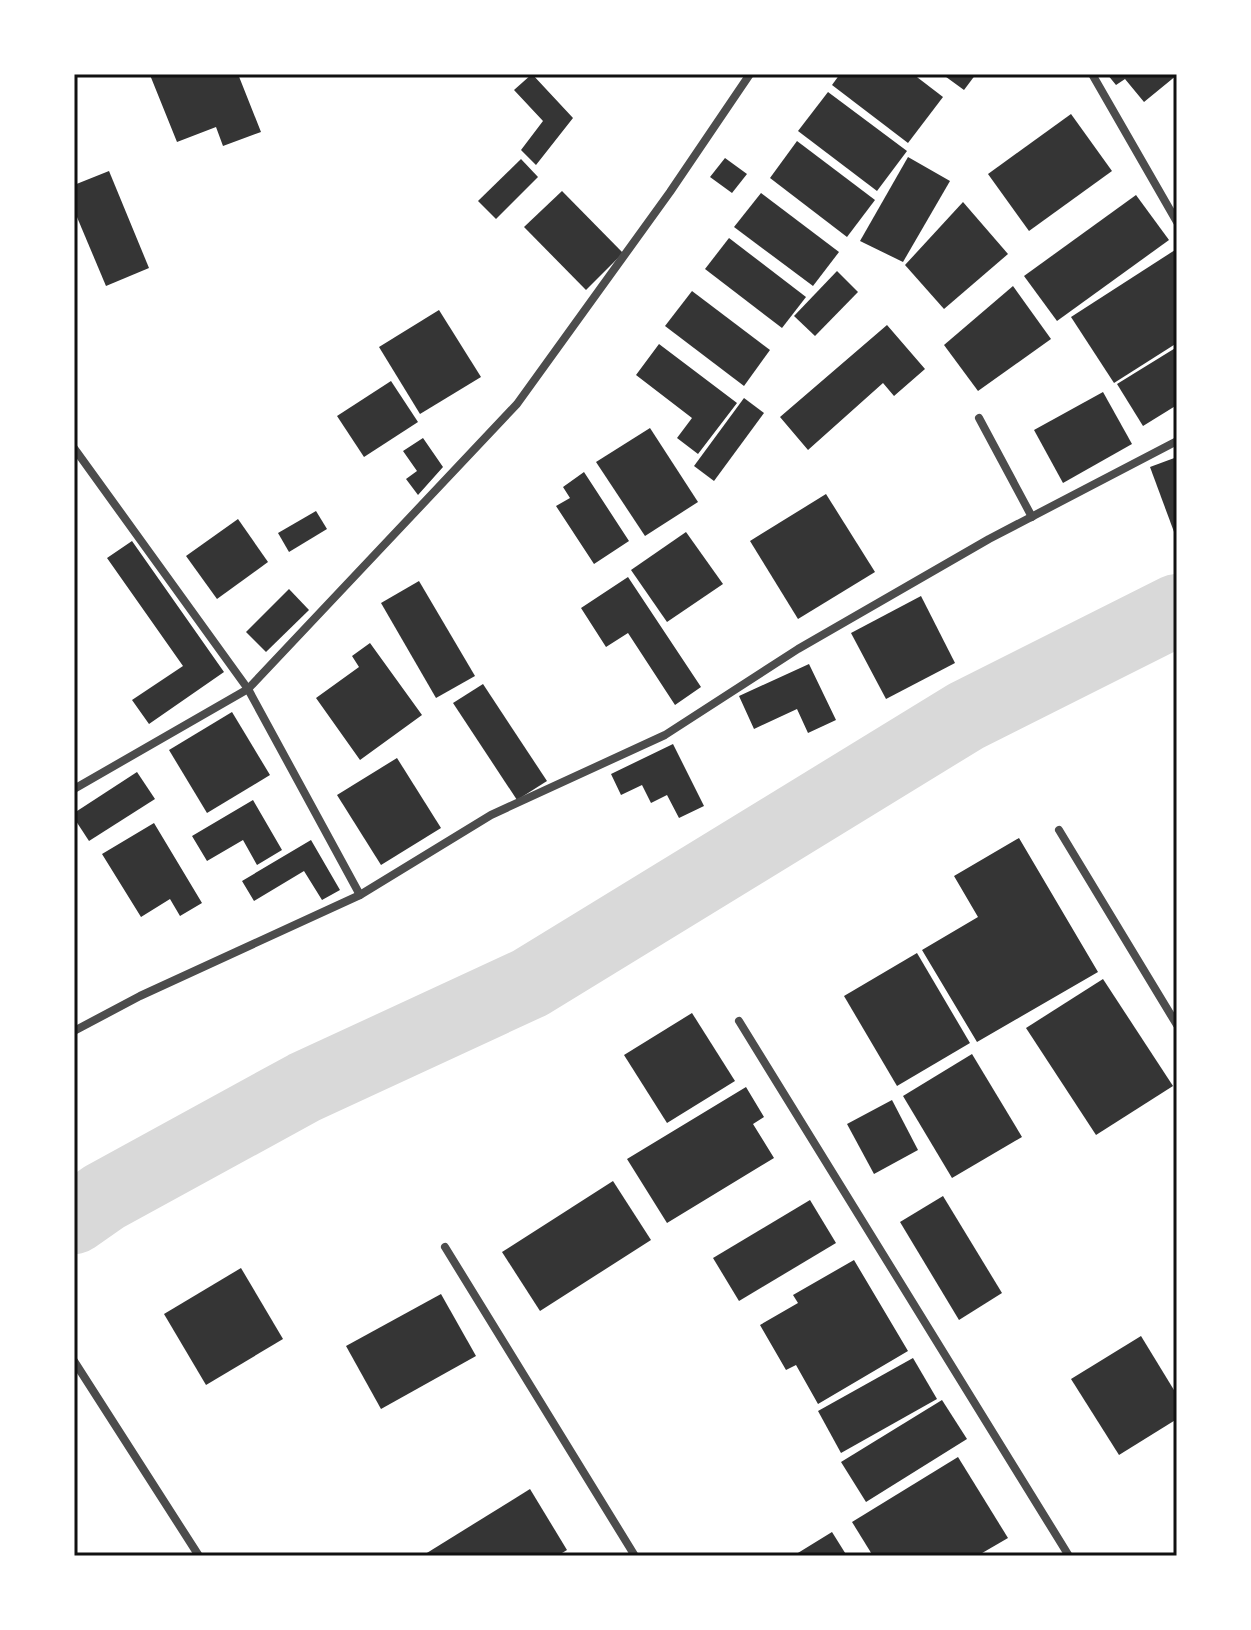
<svg xmlns="http://www.w3.org/2000/svg" width="1251" height="1630" viewBox="0 0 1251 1630" font-family="Commissioner,sans-serif">
	<style>
		.lines { fill: none; stroke-linecap: round; stroke-linejoin: round }
		.river { stroke: #d9d9d9; stroke-width: 72 }
		.building { fill: #353535 }
		.minor { stroke: #4c4c4c; stroke-width: 8 }
		.neatline { fill: none; stroke: #111; stroke-width: 3 }
	</style>
	<rect width="100%" height="100%" fill="#fff"/>
	<g class="lines">
		<path class="river" d="M74,1218L104,1197L305,1087L530,983L966,716L1177,610"/>
	</g>
	<g class="building">
		<path d="M153,74H238L261,132L223,146L216,127L177,142L150,75Z"/>
		<path d="M532,74L573,118L536,165L521,150L543,121L514,90Z"/>
		<path d="M840,74H913L943,97L908,143L832,85Z"/>
		<path d="M942,74H976L964,90Z"/>
		<path d="M1107,74H1177V75L1144,102L1125,79L1116,85Z"/>
		<path d="M828,92L907,151L877,191L798,131Z"/>
		<path d="M1071,114L1112,171L1029,231L988,174Z"/>
		<path d="M797,141L875,200L847,237L770,178Z"/>
		<path d="M908,157L950,181L903,262L860,241Z"/>
		<path d="M725,158L747,174L732,193L710,177Z"/>
		<path d="M521,159L538,177L496,219L478,201Z"/>
		<path d="M109,171L149,268L106,286L74,210V185Z"/>
		<path d="M562,191L623,253L586,290L524,227Z"/>
		<path d="M761,193L839,252L813,286L734,227Z"/>
		<path d="M1136,195L1169,240L1057,321L1024,276Z"/>
		<path d="M963,202L1008,254L944,309L905,265Z"/>
		<path d="M729,238L806,297L782,328L705,269Z"/>
		<path d="M1175,250L1177,254V343L1114,383L1071,317Z"/>
		<path d="M837,271L858,292L815,336L794,316Z"/>
		<path d="M1013,286L1051,339L978,391L944,345Z"/>
		<path d="M692,291L770,350L744,386L665,326Z"/>
		<path d="M439,310L481,377L420,414L379,347Z"/>
		<path d="M887,325L925,369L894,396L883,383L808,450L780,417Z"/>
		<path d="M659,344L737,403L698,454L677,438L692,418L636,375Z"/>
		<path d="M1177,347V405L1143,426L1117,384Z"/>
		<path d="M391,381L418,422L364,457L337,416Z"/>
		<path d="M1103,392L1132,444L1063,483L1034,430Z"/>
		<path d="M744,398L764,413L714,481L694,466Z"/>
		<path d="M650,428L698,502L645,536L596,462Z"/>
		<path d="M423,438L443,467L418,495L406,479L417,471L403,451Z"/>
		<path d="M1177,457V540L1150,467Z"/>
		<path d="M584,472L629,541L594,564L556,506L570,498L563,487Z"/>
		<path d="M826,494L875,572L798,619L750,541Z"/>
		<path d="M316,511L327,529L289,552L278,533Z"/>
		<path d="M238,519L268,562L217,599L186,556Z"/>
		<path d="M686,532L723,584L667,622L631,570Z"/>
		<path d="M132,541L224,672L149,724L132,700L183,666L107,558Z"/>
		<path d="M628,577L701,687L675,705L628,633L606,647L581,608Z"/>
		<path d="M419,581L475,676L436,698L381,603Z"/>
		<path d="M289,589L309,610L266,652L246,632Z"/>
		<path d="M921,596L955,663L886,699L851,633Z"/>
		<path d="M370,643L422,715L360,760L316,698L359,667L352,656Z"/>
		<path d="M809,664L836,720L808,733L797,709L754,729L739,696Z"/>
		<path d="M483,684L547,781L517,800L453,703Z"/>
		<path d="M232,712L270,775L207,813L169,750Z"/>
		<path d="M673,744L704,806L679,818L667,795L651,803L642,785L621,795L611,774Z"/>
		<path d="M397,758L441,828L381,865L337,795Z"/>
		<path d="M137,772L155,799L89,841L74,818V813Z"/>
		<path d="M253,800L282,850L257,865L243,840L207,861L192,836Z"/>
		<path d="M154,823L202,903L180,916L170,899L141,917L102,854Z"/>
		<path d="M1019,838L1098,972L977,1042L922,950L978,917L954,876Z"/>
		<path d="M311,840L340,890L322,900L304,871L254,901L242,881Z"/>
		<path d="M917,953L970,1043L897,1086L844,996Z"/>
		<path d="M1103,979L1173,1086L1096,1135L1026,1028Z"/>
		<path d="M692,1013L735,1081L667,1123L624,1055Z"/>
		<path d="M972,1054L1022,1137L952,1178L903,1096Z"/>
		<path d="M746,1087L764,1117L753,1124L774,1158L667,1223L627,1159Z"/>
		<path d="M892,1100L918,1150L874,1174L847,1124Z"/>
		<path d="M613,1181L651,1240L540,1311L502,1252Z"/>
		<path d="M943,1196L1002,1293L959,1320L900,1222Z"/>
		<path d="M810,1200L836,1243L739,1301L713,1258Z"/>
		<path d="M854,1260L908,1351L818,1404L796,1365L786,1370L760,1325L798,1303L793,1295Z"/>
		<path d="M241,1268L283,1339L206,1385L164,1314Z"/>
		<path d="M441,1294L476,1356L381,1409L346,1346Z"/>
		<path d="M1141,1336L1177,1395V1419L1119,1455L1071,1379Z"/>
		<path d="M913,1358L937,1399L841,1453L818,1411Z"/>
		<path d="M942,1400L967,1439L866,1502L841,1462Z"/>
		<path d="M958,1457L1008,1538L977,1556H873L852,1522Z"/>
		<path d="M530,1489L567,1550L557,1556H422Z"/>
		<path d="M832,1532L847,1556H793Z"/>
	</g>
	<g class="lines">
		<g class="minor">
			<path d="M1092,74L1177,222"/>
			<path d="M979,418L1032,517"/>
			<path d="M74,448L248,689L360,895"/>
			<path d="M74,789L248,689L517,404L670,192L750,74"/>
			<path d="M1059,830L1177,1025"/>
			<path d="M739,1021L1069,1556"/>
			<path d="M74,1031L140,996L360,895L491,815L665,735L798,649L989,539L1177,441"/>
			<path d="M445,1247L635,1556"/>
			<path d="M74,1361L199,1556"/>
		</g>
	</g>
	<rect width="1251" height="1630" fill="none" stroke="#ffffff" stroke-width="152"/>
	<rect x="76" y="76" width="1099" height="1478" class="neatline"/>
</svg>
